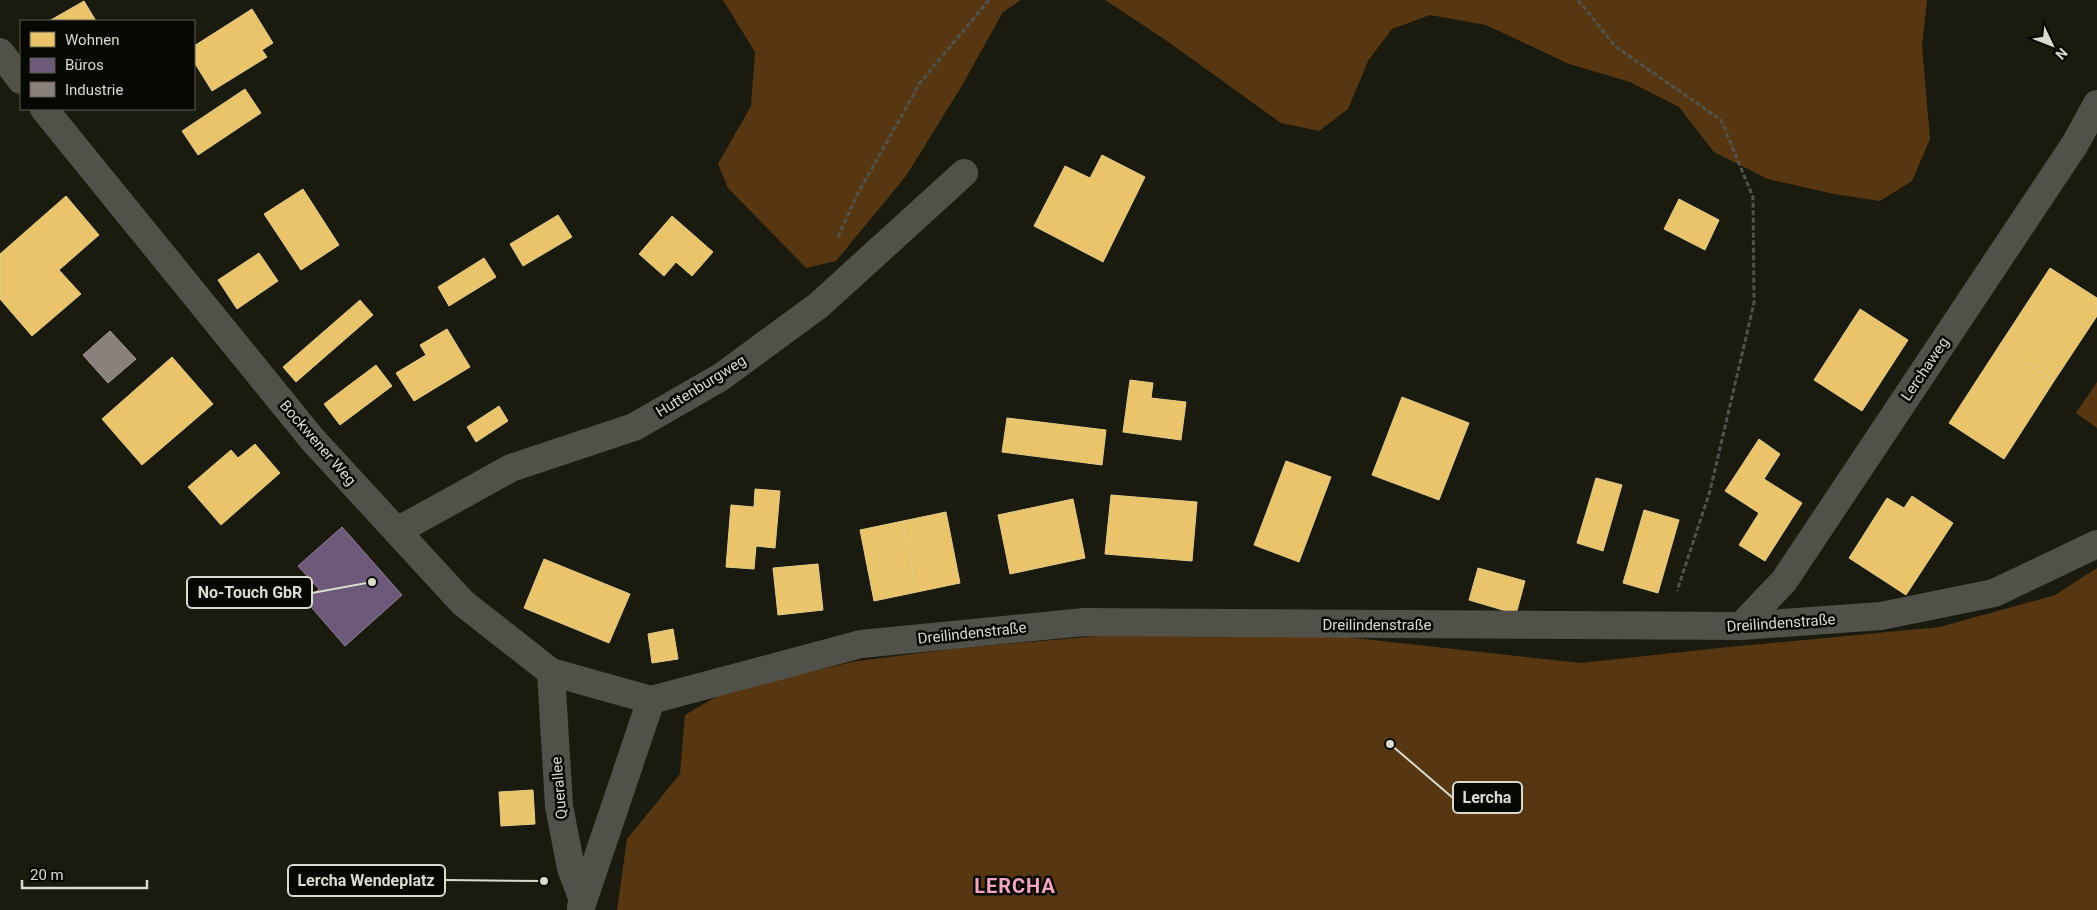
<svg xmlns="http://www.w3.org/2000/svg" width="2097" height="910" viewBox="0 0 2097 910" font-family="Roboto,sans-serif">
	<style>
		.green { fill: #573712 }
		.homes { fill: #e9c46a; stroke: #e4cb88 }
		.offices { fill: #6d597a; stroke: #8e8093 }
		.industry { fill: #8a817c; stroke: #a29c95 }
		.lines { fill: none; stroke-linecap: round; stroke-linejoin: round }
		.path { stroke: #52524b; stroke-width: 3; stroke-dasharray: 5 2.5; stroke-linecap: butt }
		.minor { stroke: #515149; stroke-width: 28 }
		.labels { text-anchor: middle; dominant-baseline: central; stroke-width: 5; stroke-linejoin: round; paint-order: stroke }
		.street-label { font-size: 15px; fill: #dadbce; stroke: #080803 }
		.district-label { font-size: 20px; font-weight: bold; letter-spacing: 1px; fill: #f5a5c1; stroke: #080803 }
		.leader { fill: none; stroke: #dadbce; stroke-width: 2 }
		.callout-dot { fill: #dadbce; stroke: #080803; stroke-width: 2 }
		.callout { fill: #080803; stroke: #dadbce; stroke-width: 2 }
		.callout-label { font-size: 16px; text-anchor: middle; font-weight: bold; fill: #dadbce }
	</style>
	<rect width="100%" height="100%" fill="#1a1a0f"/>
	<g class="green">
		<path d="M723,0H1021L1003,12L960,89L906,176L836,261L806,268L728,188L718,164L751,106L755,52Z"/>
		<path d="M1105,0H1927L1922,46L1930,139L1912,181L1880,201L1834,194L1768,179L1714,152L1679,107L1630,82L1569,64L1486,25L1430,15L1392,29L1368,61L1348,109L1319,131L1281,123L1167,41Z"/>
		<path d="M2097,382V428L2076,413Z"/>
		<path d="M2097,568V910H617L627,839L680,774L685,715L726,691L857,661L960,648L1167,630L1301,632L1581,663L1719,648L1940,627L2055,595Z"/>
	</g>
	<g class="homes">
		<path d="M84,1L96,21H49Z"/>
		<path d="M252,9L273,43L262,50L267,57L212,91L194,62V46Z"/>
		<path d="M245,89L261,113L198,155L182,131Z"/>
		<path d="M1102,155L1145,177L1103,262L1034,226L1065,166L1090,178Z"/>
		<path d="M303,189L339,245L301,270L264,214Z"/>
		<path d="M66,196L99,235L59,270L81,294L32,336L0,299V254Z"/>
		<path d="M1679,199L1719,220L1705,250L1664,229Z"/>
		<path d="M558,215L572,237L523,266L510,244Z"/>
		<path d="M672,216L713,252L692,276L676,262L664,276L639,254Z"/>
		<path d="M259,253L278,281L237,309L218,280Z"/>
		<path d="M484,258L496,277L449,306L438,287Z"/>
		<path d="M2050,268L2097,298V316L2054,381L1999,346Z"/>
		<path d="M360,300L373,315L296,382L283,367Z"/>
		<path d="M1860,309L1908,340L1862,411L1814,380Z"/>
		<path d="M447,329L470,367L414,401L396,373L426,355L420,345Z"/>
		<path d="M1999,346L2054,381L2004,459L1949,423Z"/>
		<path d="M172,357L213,404L142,465L102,419Z"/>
		<path d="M376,365L392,386L340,425L324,404Z"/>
		<path d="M1130,380L1153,383L1151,398L1186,402L1181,440L1123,432Z"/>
		<path d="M1402,397L1469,423L1439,500L1372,475Z"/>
		<path d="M499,406L508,421L476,442L467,427Z"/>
		<path d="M1007,418L1106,430L1102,465L1002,452Z"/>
		<path d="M1759,439L1780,454L1764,479L1802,503L1765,561L1739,545L1759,513L1725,491Z"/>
		<path d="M255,444L280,473L221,525L188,487L231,450L238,458Z"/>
		<path d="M1286,461L1331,477L1299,562L1254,545Z"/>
		<path d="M1596,478L1622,485L1603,551L1577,543Z"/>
		<path d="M755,489L780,491L775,548L756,546L754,569L726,567L731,505L754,507Z"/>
		<path d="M1111,495L1197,502L1192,561L1105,554Z"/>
		<path d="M1912,496L1953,523L1906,595L1849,558L1887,498L1904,508Z"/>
		<path d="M1073,499L1085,558L1010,574L998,515Z"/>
		<path d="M1644,510L1679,520L1658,593L1623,583Z"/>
		<path d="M946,512L960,583L917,592L903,521Z"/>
		<path d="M903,521L917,592L874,601L860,530Z"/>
		<path d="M544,559L630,594L609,643L524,608Z"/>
		<path d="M818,564L823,610L778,615L773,568Z"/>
		<path d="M1478,568L1525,581L1516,614L1469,600Z"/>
		<path d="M673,629L678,659L652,663L648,634Z"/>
		<path d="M533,790L535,824L501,826L499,792Z"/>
	</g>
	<path class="offices" d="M342,527L402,595L345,646L306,601L319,589L298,566Z"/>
	<path class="industry" d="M110,331L136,359L108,383L83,355Z"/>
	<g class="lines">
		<g class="path">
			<path d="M1578,0L1616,47L1721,120L1753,197L1754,303L1710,491L1677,591"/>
			<path d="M838,237L857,195L920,83L989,0"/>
		</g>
		<g class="minor">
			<path d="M0,52L21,80"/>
			<path d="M44,109L312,439L463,603L551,672L651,700"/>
			<path d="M397,531L511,468L634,427L721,377L819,305L964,173"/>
			<path d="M1741,626L1784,581L2075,144L2097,104"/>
			<path d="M551,672L559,806L571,868L583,900"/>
			<path d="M651,700L861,644L1084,622L1741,626L1881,616L1994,593L2097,544"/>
			<path d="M581,907L651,700"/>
		</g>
	</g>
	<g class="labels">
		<g class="street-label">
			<text transform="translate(1925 369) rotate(-56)">Lerchaweg</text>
			<text transform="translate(701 386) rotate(-32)">Huttenburgweg</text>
			<text transform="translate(318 443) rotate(49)">Bockwener Weg</text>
			<text transform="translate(1781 623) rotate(-4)">Dreilindenstraße</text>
			<text x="1377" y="625">Dreilindenstraße</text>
			<text transform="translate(972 633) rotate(-6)">Dreilindenstraße</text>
			<text transform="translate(559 788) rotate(-95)">Querallee</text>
		</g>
		<g class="district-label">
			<text x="1015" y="886">LERCHA</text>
		</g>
	</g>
	<path class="leader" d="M372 582L312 593M1390 744L1453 798M544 881L445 880"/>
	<g class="callout-dot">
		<circle cx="372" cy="582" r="5"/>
		<circle cx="1390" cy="744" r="5"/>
		<circle cx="544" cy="881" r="5"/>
	</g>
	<g class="callout">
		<rect x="187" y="577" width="125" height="31" rx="5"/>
		<rect x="1453" y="782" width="69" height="31" rx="5"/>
		<rect x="288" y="865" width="157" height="31" rx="5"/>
	</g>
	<g class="callout-label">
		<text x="250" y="598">No-Touch GbR</text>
		<text x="1487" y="803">Lercha</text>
		<text x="366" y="886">Lercha Wendeplatz</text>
	</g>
	<rect x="20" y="20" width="175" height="90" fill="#080803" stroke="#5c5c54"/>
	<rect x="30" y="32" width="25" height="15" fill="#e9c46a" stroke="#5c5c54"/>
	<text x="65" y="45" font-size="15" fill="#dadbce">Wohnen</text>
	<rect x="30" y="58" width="25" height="15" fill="#6d597a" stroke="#5c5c54"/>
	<text x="65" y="70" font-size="15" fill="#dadbce">Büros</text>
	<rect x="30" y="82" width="25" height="15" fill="#8a817c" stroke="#5c5c54"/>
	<text x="65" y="95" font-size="15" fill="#dadbce">Industrie</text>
	<g transform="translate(2052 45) rotate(133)" stroke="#080803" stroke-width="4" paint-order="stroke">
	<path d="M0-4L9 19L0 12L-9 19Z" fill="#dadbce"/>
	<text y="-8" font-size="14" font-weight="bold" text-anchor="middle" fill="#dadbce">N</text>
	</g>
	<path d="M22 880v8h125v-8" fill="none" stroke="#dadbce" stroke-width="2.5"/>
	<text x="30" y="880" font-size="15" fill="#dadbce" stroke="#080803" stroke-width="4" paint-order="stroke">20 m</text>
</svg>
